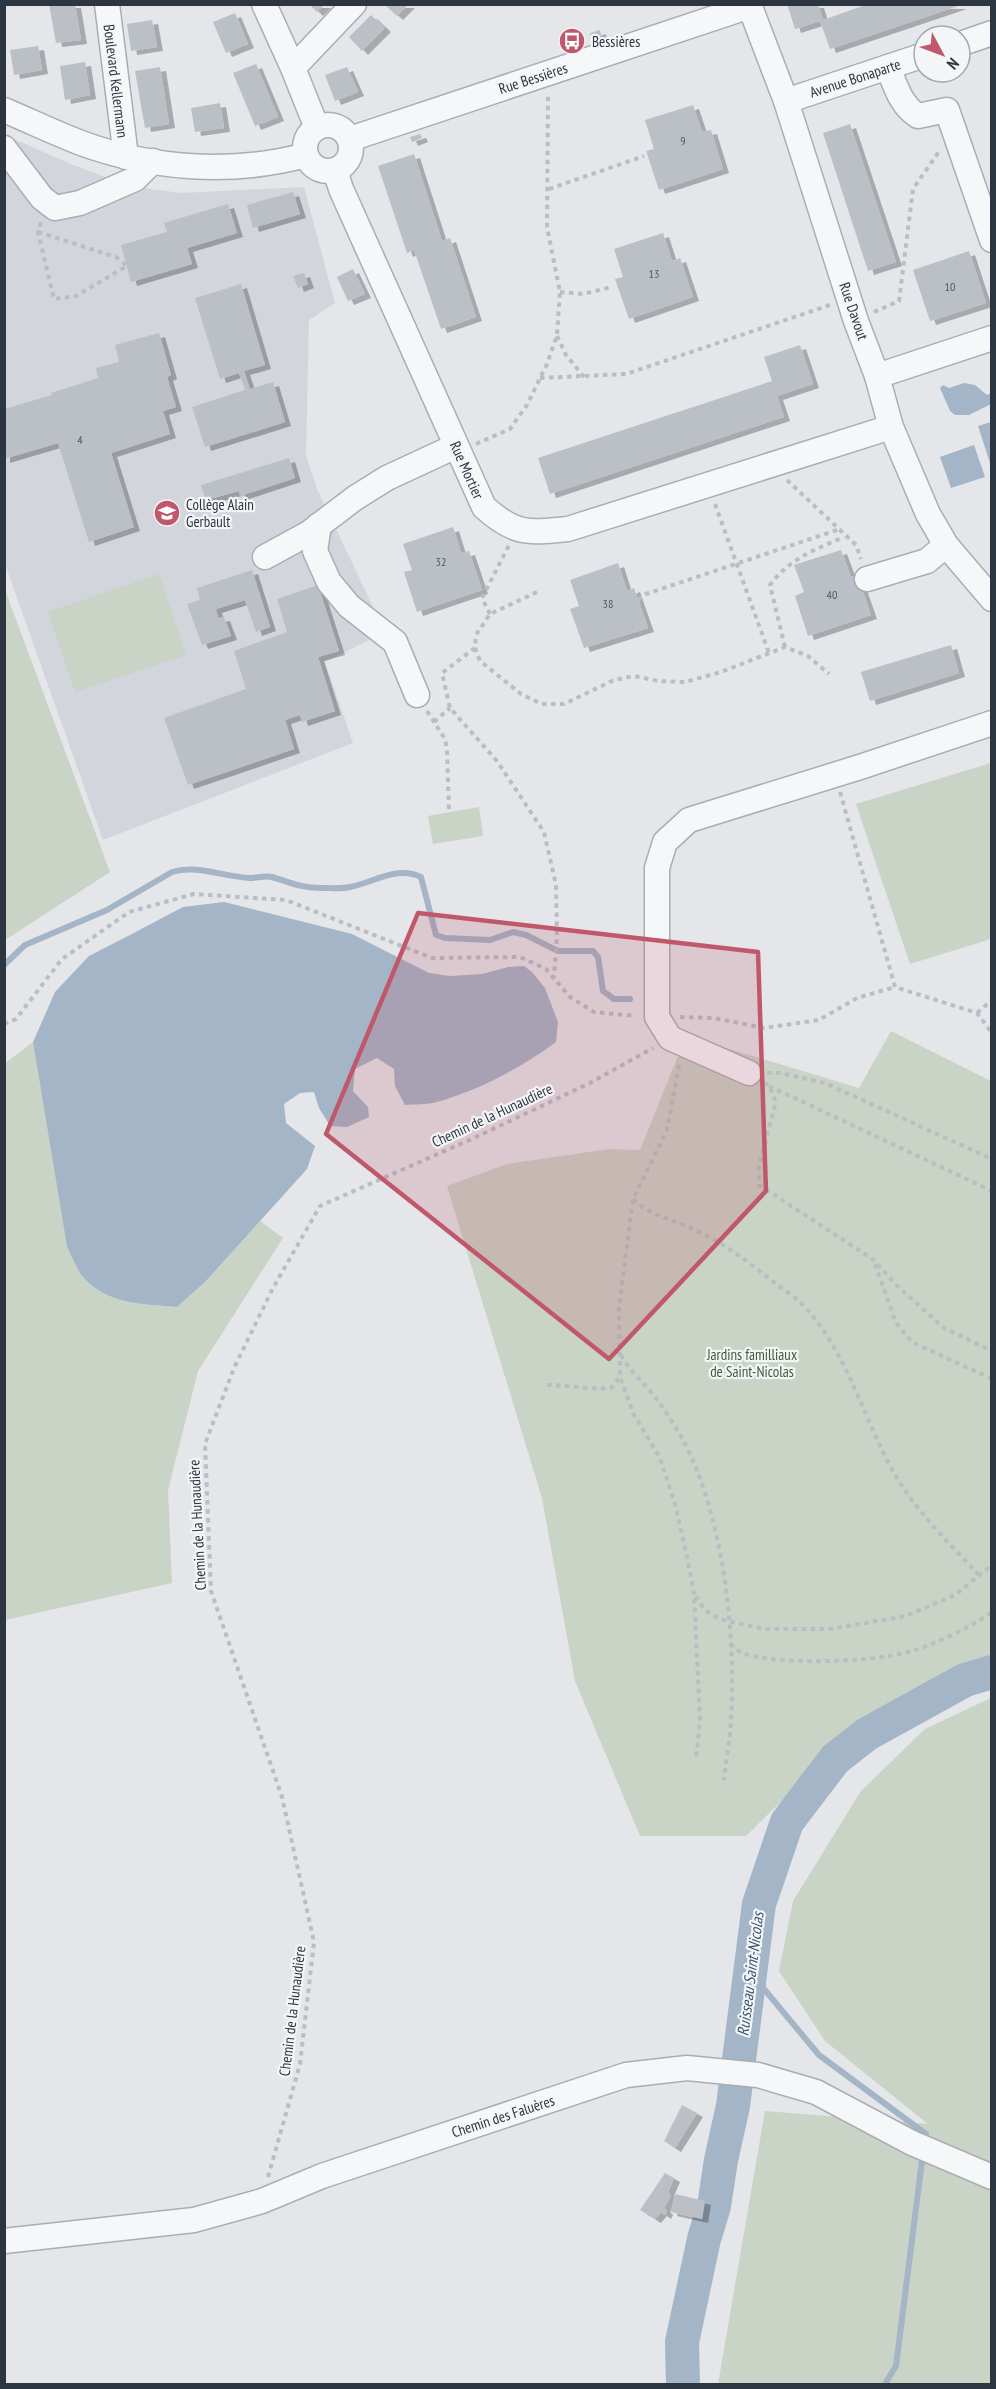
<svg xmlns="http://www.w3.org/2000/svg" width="996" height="2389" viewBox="0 0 996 2389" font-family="'PT Sans Narrow',sans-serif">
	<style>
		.built { fill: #d2d5dc }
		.green { fill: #c9d3c6 }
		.water { fill: #a3b5c6 }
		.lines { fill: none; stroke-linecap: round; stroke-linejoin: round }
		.stream { stroke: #a3b5c6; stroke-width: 6 }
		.river { stroke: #a3b5c6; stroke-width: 34 }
		.building { fill: #bbc0c6; filter: url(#shadow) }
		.minor-casing { stroke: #a9adb4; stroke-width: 27 }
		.path { stroke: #babdc2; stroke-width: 4; stroke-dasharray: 4.5 4.5; stroke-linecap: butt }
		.minor { stroke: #f6f7f9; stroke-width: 24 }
		.marked { fill: #c0576a; fill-opacity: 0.2; stroke: #c0576a; stroke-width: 4.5; stroke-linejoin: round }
		.labels { text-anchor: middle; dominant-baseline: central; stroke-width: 4.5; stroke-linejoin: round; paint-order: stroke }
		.number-label { font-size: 12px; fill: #505862 }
		.poi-label { font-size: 15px; fill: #2d3540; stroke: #f3f5f7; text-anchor: start }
		.street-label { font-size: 15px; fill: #2d3540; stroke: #f3f5f7 }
		.park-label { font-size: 15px; fill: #425b3c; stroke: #f3f5f7 }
		.water-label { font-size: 16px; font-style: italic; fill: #3b5470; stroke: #f3f5f7 }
	</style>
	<defs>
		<filter id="shadow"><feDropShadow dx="6" dy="4" stdDeviation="0" flood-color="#0004"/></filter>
	</defs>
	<rect width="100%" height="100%" fill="#e4e6ea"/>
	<path class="built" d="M5,135L71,164L119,182L150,189L182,193L304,187L335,303L309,320L306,456L317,489L385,632L325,662L353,743L103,840L5,564Z"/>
	<g class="green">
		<path d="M159,574L186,655L75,692L48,612Z"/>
		<path d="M5,590L110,872L5,940Z"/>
		<path d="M991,763V939L910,964L856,804Z"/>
		<path d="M479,807L483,836L433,844L428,816Z"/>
		<path d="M891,1031L991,1081V1658L867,1717L746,1836H640L575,1681L542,1498L447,1186L507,1164L609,1149L640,1150L686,1036L859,1088Z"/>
		<path d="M33,1042L67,1247C72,1256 76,1268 82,1276C107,1305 143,1304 177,1307L205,1282L260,1221L283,1238L198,1371L168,1490L172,1583L5,1620L4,1064Z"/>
		<path d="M991,1698V2384H718L765,2111L928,2124L825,2041L779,1971L793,1901L861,1791L925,1729Z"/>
	</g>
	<g class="water">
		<path d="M964,383L975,385L987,395L991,393V404L969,415H955L950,411L940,388L943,385L949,388Z"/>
		<path d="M991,422H992L991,466L978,426Z"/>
		<path d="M974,445L985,477L951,488L940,457Z"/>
		<path d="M224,902L352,934L429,973L450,976L482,974L508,967L524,966L532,972L545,988L558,1022L556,1042C521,1068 479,1090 437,1102C427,1105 415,1104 405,1105L395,1086L394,1069L377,1058L355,1069L353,1091L368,1107L369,1117L347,1127L330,1126L319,1108L314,1092L300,1093L284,1104L286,1123L315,1146L307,1169L205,1282L177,1307C143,1304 107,1305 82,1276C76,1268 72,1256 67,1247L33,1042L55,992L89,956L128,936L183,907Z"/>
	</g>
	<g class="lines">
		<g class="stream">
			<path d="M4,965L25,945L107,910L172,872C198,864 223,877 250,878C257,878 265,875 272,877C293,883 300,888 322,888C331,888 341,889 350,887C373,883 396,865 421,877L436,935L445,938L490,940L513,932L526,935L558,951H593L598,957L603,991L614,999H630"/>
			<path d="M751,1964L764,1989L819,2055L926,2134L925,2143"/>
			<path d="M885,2384L896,2366L923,2153"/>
		</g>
		<path class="river" d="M683,2384L682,2342L704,2239L714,2206L721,2160L733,2106L759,1904L787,1822L835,1759L867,1734L965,1680L992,1672"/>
	</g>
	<g class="building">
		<path d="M49,4H75L81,40L56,43Z"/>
		<path d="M309,4H325L317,12Z"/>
		<path d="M384,4H409L397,16Z"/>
		<path d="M787,4H818L823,20L868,4L961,5L830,49L820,21L795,29Z"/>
		<path d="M235,13L248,44L226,53L213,22Z"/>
		<path d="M371,15L385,28L362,51L349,37Z"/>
		<path d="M152,20L157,47L131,51L127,24Z"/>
		<path d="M600,30L601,35L591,38L590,33Z"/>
		<path d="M38,46L42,70L14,75L10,50Z"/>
		<path d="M85,62L90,95L65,100L60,66Z"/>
		<path d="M256,64L278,117L255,126L233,73Z"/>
		<path d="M160,67L169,124L145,128L135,71Z"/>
		<path d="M347,67L358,92L335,101L325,75Z"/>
		<path d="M220,103L224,128L195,132L191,108Z"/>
		<path d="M693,105L702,132L711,130L723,169L659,190L646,151L654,149L645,120Z"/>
		<path d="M850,124L896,262L868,271L823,133Z"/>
		<path d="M420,134L422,138L412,142L410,137Z"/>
		<path d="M414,154L442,241L450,238L476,317L441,329L414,250L407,253L378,166Z"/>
		<path d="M293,192L300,214L253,228L247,205Z"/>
		<path d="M228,204L237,233L187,248L192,264L131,282L121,245L167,232L164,223Z"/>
		<path d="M663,233L672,261L680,258L693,297L629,319L615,279L623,277L614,249Z"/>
		<path d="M969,251L986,303L930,321L913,270Z"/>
		<path d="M353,269L365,294L348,301L337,277Z"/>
		<path d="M304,273L308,284L298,288L293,276Z"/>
		<path d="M241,284L265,365L244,371L250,389L273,382L285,422L205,447L192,407L245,390L239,373L220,379L195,298Z"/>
		<path d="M159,333L171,375L167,377L176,407L163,411L170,434L111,453L134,527L89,542L58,443L4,459V409L52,395L51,393L98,378L96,368L119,362L115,345Z"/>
		<path d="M800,345L813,384L777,396L784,417L550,494L538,458L772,381L764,357Z"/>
		<path d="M289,458L295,478L240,496L239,491L206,500L201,485Z"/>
		<path d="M453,527L461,553L469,551L482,590L417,612L404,572L412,570L403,544Z"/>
		<path d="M841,550L851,577L857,575L871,615L808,636L795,596L804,592L794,565Z"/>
		<path d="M618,563L627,591L634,588L648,628L584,648L570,609L579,606L570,580Z"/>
		<path d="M252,570L270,627L256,632L245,600L216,609L218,618L224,617L231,636L202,645L187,604L200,600L197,588Z"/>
		<path d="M318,585L339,651L318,657L335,711L302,722L300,715L285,720L294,749L188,785L164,718L246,689L234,651L287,632L277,599Z"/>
		<path d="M951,645L959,673L870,701L861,672Z"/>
		<path d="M682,2105L697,2113L675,2148L664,2141Z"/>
		<path d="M665,2173L674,2178L668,2192L671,2196L664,2208L667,2211L665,2215L661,2212L655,2219L640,2210Z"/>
		<path d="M675,2194L705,2201L702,2219L671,2212Z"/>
	</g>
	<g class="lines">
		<defs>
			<g id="minor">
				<path d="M107,4L126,157"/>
				<path d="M264,4L293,68L317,128"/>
				<path d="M749,4L786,101L856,321L877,376L891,427L928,514L946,545L992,599"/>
				<path d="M960,44L992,33"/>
				<path d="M888,67C895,85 901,106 918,116L947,110L992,240"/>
				<path d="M293,68L354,4"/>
				<path d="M786,101L924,55"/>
				<path d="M4,110C30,121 55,133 81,143C152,169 232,175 306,155"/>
				<circle cx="328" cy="148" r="23"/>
				<path d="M350,139L750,6"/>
				<path d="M4,148L42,198L55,208L80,203L135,179L153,161"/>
				<path d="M335,170L341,189L484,507C515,535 528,533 568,529L891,427"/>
				<path d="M877,376L992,338"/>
				<path d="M319,525L315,551L329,582L349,606L395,642L417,695"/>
				<path d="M265,557L309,533L355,498L387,478L456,446"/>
				<path d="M867,579L927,561L946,545"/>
				<path d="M749,1073L670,1038L657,1017V868L665,842L689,820L860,767L992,723"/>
				<path d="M4,2241L194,2220L262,2201L322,2176L626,2075L687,2068L758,2075L816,2092L912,2143L992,2177"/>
			</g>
		</defs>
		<use href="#minor" class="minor-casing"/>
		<g class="path">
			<path d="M549,189L644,156"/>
			<path d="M38,232L116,257L127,266L76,296L54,299L38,232L41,222"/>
			<path d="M560,292L583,294L612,287"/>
			<path d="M874,312L899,301L913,189L940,150"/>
			<path d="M557,336L566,355L584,377"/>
			<path d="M540,378L626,374L830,305"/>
			<path d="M476,444L510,429L527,405L547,364L557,335L560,292L547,227L548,93"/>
			<path d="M787,480L856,545L861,559"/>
			<path d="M715,504L769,653"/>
			<path d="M537,592L490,614L476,635L475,648L480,661L521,694L542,704H564L614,680L634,676L658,681L685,682L721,672L785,647L808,656L829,674"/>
			<path d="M638,600L646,594L837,530"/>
			<path d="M490,614L482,598L509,545"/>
			<path d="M785,647L770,585C789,559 816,549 844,537"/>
			<path d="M475,648L442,673L450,708L497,761L544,832L556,885L557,937L554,977"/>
			<path d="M427,711L445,739L447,750L449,812"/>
			<path d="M434,722L450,708"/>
			<path d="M840,792L895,987L977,1013L992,1033"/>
			<path d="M977,1013L992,1000"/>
			<path d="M680,1017L714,1018L764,1028L819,1020L857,998L895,987"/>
			<path d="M4,1024L16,1019L62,959L129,912L194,894L286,900L432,958L520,957L546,969L570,997L594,1012L636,1016"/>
			<path d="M679,1065L667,1130L633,1199L619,1309L620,1377L633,1413L660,1458L675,1504L688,1561L694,1594L700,1721L696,1758"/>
			<path d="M767,1073H780L825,1083L992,1159"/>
			<path d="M764,1083L769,1085L776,1102L759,1165V1185L874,1260L894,1283L944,1328L992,1351"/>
			<path d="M769,1086L992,1191"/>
			<path d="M633,1199C650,1216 672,1219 693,1229C723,1242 751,1264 776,1284C784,1290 794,1296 801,1303C849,1352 863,1421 897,1478C919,1514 950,1544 979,1575"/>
			<path d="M875,1264L896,1323L912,1342L992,1379"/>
			<path d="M621,1355C631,1372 646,1385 658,1401C667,1413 676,1427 683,1440C724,1518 736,1633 731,1721C730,1740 726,1760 724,1780"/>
			<path d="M547,1385C568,1385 590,1390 611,1388L620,1377"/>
			<path d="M696,1596L704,1609L719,1619L764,1629H830L906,1616L955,1595L992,1565"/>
			<path d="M730,1644C735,1648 740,1653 745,1654C781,1665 864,1662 900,1654C928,1648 968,1629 992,1612"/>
			<path d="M268,2177L300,2064L314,1942L282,1797L211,1591L205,1444L234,1368L273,1288L320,1206L474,1138L590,1083L653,1048"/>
		</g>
		<use href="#minor" class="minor"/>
	</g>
	<path class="marked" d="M418,913L758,952L766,1191L609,1359L326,1134Z"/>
	<defs>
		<symbol id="bus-disc" viewBox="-11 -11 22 22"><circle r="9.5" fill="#c0576a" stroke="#f3f5f7"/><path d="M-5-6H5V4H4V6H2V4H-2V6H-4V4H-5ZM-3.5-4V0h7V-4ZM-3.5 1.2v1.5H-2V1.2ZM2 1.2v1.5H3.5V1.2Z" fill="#fff"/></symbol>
		<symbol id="school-disc" viewBox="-11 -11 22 22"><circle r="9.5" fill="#c0576a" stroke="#f3f5f7"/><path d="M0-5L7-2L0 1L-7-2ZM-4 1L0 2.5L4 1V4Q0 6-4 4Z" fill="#fff"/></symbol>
	</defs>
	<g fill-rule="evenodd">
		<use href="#bus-disc" x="557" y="26" width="30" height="30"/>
		<use href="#school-disc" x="152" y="498" width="30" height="30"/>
	</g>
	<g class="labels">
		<g class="number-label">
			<text x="683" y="140">9</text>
			<text x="654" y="273">13</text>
			<text x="950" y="286">10</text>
			<text x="80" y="439">4</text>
			<text x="441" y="561">32</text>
			<text x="832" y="594">40</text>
			<text x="608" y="603">38</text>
		</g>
		<g class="poi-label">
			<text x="592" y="41">Bessières</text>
			<text x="186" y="504">Collège Alain<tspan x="186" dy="17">Gerbault</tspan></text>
		</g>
		<g class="street-label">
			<text transform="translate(533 78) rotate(-18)">Rue Bessières</text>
			<text transform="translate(855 78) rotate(-18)">Avenue Bonaparte</text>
			<text transform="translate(116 81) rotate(83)">Boulevard Kellermann</text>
			<text transform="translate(854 311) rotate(71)">Rue Davout</text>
			<text transform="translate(467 470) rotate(66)">Rue Mortier</text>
			<text transform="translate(492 1115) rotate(-25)">Chemin de la Hunaudière</text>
			<text transform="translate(197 1525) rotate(-93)">Chemin de la Hunaudière</text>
			<text transform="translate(292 2011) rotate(-83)">Chemin de la Hunaudière</text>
			<text transform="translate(503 2116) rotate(-18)">Chemin des Faluères</text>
		</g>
		<g class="park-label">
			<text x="752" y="1354">Jardins familliaux<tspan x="752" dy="17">de Saint-Nicolas</tspan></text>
		</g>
		<g class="water-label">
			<text transform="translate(750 1974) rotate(-83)">Ruisseau Saint-Nicolas</text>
		</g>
	</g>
	<rect width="996" height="2389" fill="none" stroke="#2d3540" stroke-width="12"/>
	<g transform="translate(942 54) rotate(131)"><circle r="28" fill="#f3f5f7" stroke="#a4a8ae" stroke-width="1.5"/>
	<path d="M0-4.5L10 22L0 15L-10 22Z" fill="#c0576a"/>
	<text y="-9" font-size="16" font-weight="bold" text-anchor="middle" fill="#2d3540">N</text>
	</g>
</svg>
